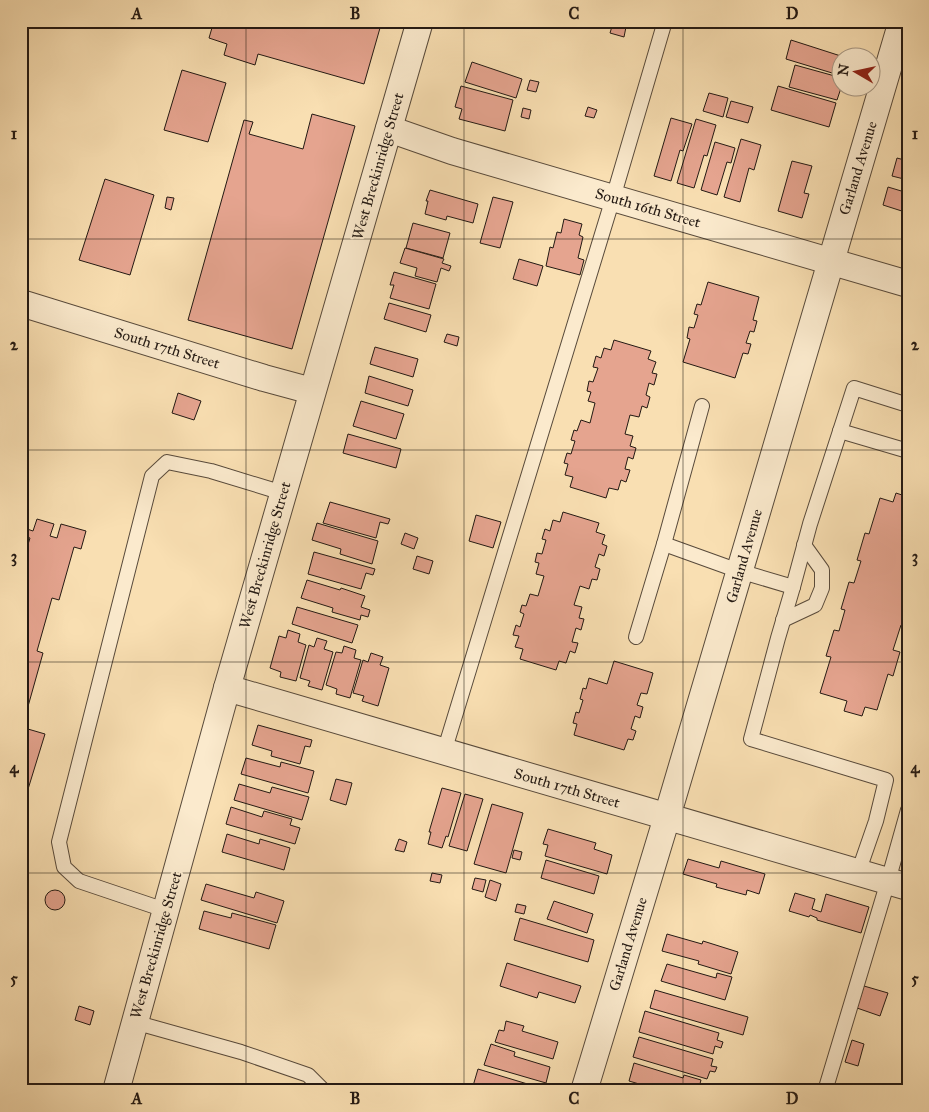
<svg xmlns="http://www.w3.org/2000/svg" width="929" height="1112" viewBox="0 0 929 1112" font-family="'IM FELL Great Primer',serif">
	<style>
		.building { fill: #e5a48f; stroke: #231913 }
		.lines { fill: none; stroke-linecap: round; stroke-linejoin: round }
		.lane-casing { stroke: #584a3b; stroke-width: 16 }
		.street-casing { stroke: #584a3b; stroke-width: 28 }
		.lane { stroke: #fbeacd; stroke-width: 14 }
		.street { stroke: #fbeacd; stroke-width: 26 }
		.grid { fill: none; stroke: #231913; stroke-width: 1; stroke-opacity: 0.55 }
		.labels { text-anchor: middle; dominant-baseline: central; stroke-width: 4; stroke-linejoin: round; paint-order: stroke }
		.street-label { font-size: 15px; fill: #231913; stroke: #fbeacd }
		.neatline { fill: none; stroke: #231913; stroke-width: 2 }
		.grid-label { font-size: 16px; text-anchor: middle; font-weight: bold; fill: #231913 }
	</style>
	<rect width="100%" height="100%" fill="#f9dfb2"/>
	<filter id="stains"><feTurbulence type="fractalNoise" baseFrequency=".004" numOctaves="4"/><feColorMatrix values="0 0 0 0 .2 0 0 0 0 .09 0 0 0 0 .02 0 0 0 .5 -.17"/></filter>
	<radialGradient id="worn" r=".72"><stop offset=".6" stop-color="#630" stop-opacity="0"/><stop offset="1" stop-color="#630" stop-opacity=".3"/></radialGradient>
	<g class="building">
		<path d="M119,21H141L139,27Z"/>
		<path d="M214,21H382L364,84L258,54L255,65L224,55L227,44L209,38Z"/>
		<path d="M501,21H533L532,25L526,23L524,28Z"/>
		<path d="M613,23L626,27L624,37L610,33Z"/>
		<path d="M791,40L847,58H842V76L786,59Z"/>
		<path d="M472,62L522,79L516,98L465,82Z"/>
		<path d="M795,65L842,78V85L837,100L789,87Z"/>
		<path d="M182,70L226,83L208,142L164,130Z"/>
		<path d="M530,80L539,82L536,92L527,90Z"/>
		<path d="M461,86L513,100L505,131L459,119L462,109L455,107Z"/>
		<path d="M778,86L836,103L829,127L771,110Z"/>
		<path d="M709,93L728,98L723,117L703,111Z"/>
		<path d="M731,101L753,107L748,123L726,117Z"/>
		<path d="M588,107L597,110L594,118L585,116Z"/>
		<path d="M523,108L531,110L529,119L521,117Z"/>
		<path d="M312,114L355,126L292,349L188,320L244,120L253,122L249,134L303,149Z"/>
		<path d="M671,118L692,124L683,151L680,150L671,181L654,176Z"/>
		<path d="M696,119L716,125L707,156L704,155L694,188L677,183Z"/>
		<path d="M741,139L761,145L754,170L749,168L740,202L724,197Z"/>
		<path d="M715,142L735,148L731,163L727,162L717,195L701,190Z"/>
		<path d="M897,158L908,161V180L892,176Z"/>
		<path d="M792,161L812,166L804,193L809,194L802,218L778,211Z"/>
		<path d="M105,179L154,195L130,275L79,260Z"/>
		<path d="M888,187L908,193V213L883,205Z"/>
		<path d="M430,190L478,204L473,223L447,216L446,220L425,214L428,201H426Z"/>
		<path d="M167,197L174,198L171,210L165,208Z"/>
		<path d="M493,197L513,202L500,248L480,243Z"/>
		<path d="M564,219L582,224L579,235L583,237L578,258L584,260L580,275L546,266L550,247L553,248L557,232L561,233Z"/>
		<path d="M413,223L450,233L443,258L406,248Z"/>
		<path d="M405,248L444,259L442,263L451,266L449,271L441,268L437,282L415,276L417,268L400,263Z"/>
		<path d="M519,259L543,266L537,286L513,279Z"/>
		<path d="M394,272L436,284L429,309L390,298L394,285H390Z"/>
		<path d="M708,282L759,297L753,320L757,321L754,332L750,331L746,343L751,344L748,354L743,353L735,378L683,362L690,339L687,338L689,327L694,328L698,315L694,314L697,304L701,305Z"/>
		<path d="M389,303L431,315L426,332L384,319Z"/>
		<path d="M447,334L459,337L457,346L444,342Z"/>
		<path d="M614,340L651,351L648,359L656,362L652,373L657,374L654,385L649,383L646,395L650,397L647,408L642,406L639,417L630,415L625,434L633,436L630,446L636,448L633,459L628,457L625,469L630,470L626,482L621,480L618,490L609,488L606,498L570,487L573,477L565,475L568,464L564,463L567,453L571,454L575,441L571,440L574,430L577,431L581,420L590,423L595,403L588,401L591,392L587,391L589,381L593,382L598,368L593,367L596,356L601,358L604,348L611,350Z"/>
		<path d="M375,347L418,359L413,377L370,364Z"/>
		<path d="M369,376L413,390L408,406L365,393Z"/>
		<path d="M178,393L201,401L194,420L172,413Z"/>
		<path d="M361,401L404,414L396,439L353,426Z"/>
		<path d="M348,434L401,449L396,468L343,453Z"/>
		<path d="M896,493L908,497V627L901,625L893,650L900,652L893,676L888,674L877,710L865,707L862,716L844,711L847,701L820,693L831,657L826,656L834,630L839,631L845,610L841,609L849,582L854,583L861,561L857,560L865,533L869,534L880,498L893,502Z"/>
		<path d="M330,502L390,519L388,524L380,522L376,538L323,523Z"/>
		<path d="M563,512L599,523L596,532L605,535L602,544L607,546L604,556L599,554L595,567L600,569L597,580L592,579L589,589L580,586L574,605L582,607L579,618L584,619L581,630L576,628L572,642L578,643L575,653L570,651L566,663L559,661L556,670L520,659L523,649L515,647L519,636L513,635L516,625L520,627L524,614L520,612L522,605L526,606L530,594L538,596L544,576L536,574L539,563L535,562L537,553L542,554L546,540L542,539L545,529L550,531L553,520L560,522Z"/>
		<path d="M476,515L501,522L493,548L469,541Z"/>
		<path d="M37,519L54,524L50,536L57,538L61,524L86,531L81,549L74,547L59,600L52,598L37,651L43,653L27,710L21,708V567L30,538L21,535V527L33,531Z"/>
		<path d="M317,523L378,541L372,564L340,554L341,549L312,540Z"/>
		<path d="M405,533L418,538L414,549L401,544Z"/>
		<path d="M314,552L375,569L373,575L366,573L361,589L308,574Z"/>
		<path d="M417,556L433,561L429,574L413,569Z"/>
		<path d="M307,580L340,590L341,588L365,596L361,607L370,610L368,617L361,615L360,620L332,612L333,608L301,598Z"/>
		<path d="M297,607L358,625L352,643L292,624Z"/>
		<path d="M288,630L300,634L298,642L306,645L296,681L280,677L281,672L270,668L279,636L286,638Z"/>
		<path d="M317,638L327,641L324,649L333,652L322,690L308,686L310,681L300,678L309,645L314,647Z"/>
		<path d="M344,646L356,650L354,658L361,660L350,698L336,694L337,689L326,685L336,652L342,653Z"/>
		<path d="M371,653L383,657L380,665L389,668L378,706L362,701L364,696L353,693L363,660L368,662Z"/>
		<path d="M614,661L653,673L647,694L641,693L637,705L643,707L640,718L635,716L631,729L636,731L633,740L628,739L624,750L574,735L577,724L573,723L576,712L579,713L583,700L580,699L583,688L586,689L589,678L607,684Z"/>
		<path d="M258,725L312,740L310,747L305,746L300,764L271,756L272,751L252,745Z"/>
		<path d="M21,727L45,734L21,812Z"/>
		<path d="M246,758L280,767L281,762L314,771L308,793L241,774Z"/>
		<path d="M336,779L352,783L346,805L330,800Z"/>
		<path d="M239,784L270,793L272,787L309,797L302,820L234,800Z"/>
		<path d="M442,788L461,793L448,837L446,836L442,848L428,844L431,832H429Z"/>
		<path d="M465,794L483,799L467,851L449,846Z"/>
		<path d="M492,804L523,813L506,873L474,864Z"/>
		<path d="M231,807L262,817L264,811L292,819L290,825L300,828L295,844L226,824Z"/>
		<path d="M548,829L596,843L594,849L612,855L607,874L545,856L548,845L543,844Z"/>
		<path d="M227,834L259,844L260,839L290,848L284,870L222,852Z"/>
		<path d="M399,839L407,842L404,852L395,850Z"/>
		<path d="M514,850L522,852L520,860L512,858Z"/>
		<path d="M688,859L719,868L721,861L765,874L759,894L747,890L746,895L716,887L717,884L683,874Z"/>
		<path d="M546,860L599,876L594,894L541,878Z"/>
		<path d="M432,873L442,875L440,883L430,881Z"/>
		<path d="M475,878L486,880L483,892L472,889Z"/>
		<path d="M490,880L501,884L496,901L485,897Z"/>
		<path d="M206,884L254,898L256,892L284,901L277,923L201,900Z"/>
		<circle cx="55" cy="900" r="10"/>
		<path d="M795,893L815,899L812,909L821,912L826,894L869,907L861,933L817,920V918L810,915L809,917L789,911Z"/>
		<path d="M554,901L593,914L587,933L547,919Z"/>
		<path d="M517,904L526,906L524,914L515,912Z"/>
		<path d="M204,911L231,918L232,913L276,925L269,949L199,929Z"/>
		<path d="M520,918L594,940L588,962L514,940Z"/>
		<path d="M667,934L702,944L703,941L738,952L731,974L698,964L699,961L662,951Z"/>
		<path d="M507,963L581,986L575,1003L539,992L537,998L500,986Z"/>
		<path d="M667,964L716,978L717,973L732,977L725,1000L661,981Z"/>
		<path d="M864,986L888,993L880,1016L857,1008Z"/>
		<path d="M655,990L748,1017L743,1035L650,1008Z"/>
		<path d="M79,1006L94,1011L90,1025L75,1020Z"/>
		<path d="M645,1011L719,1033L717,1040L723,1042L721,1048L715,1046L713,1054L639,1032Z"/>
		<path d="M506,1021L524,1026L522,1031L558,1042L553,1059L495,1042L499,1030L504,1031Z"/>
		<path d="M639,1037L713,1059L711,1066L717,1067L715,1072L710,1071L707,1079L633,1057Z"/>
		<path d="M852,1040L864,1044L858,1066L845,1062Z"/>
		<path d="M491,1044L515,1052L514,1056L550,1067L546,1083L484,1065Z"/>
		<path d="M634,1063L683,1078L684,1075L701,1080L698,1091H663L629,1081Z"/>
		<path d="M478,1069L544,1089L543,1091H488L473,1086Z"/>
	</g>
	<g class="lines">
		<defs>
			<g id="lane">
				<path d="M702,406L664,544L739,571L793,587L810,524L854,388L908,405"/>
				<path d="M840,431L908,451"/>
				<path d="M793,587L778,638L751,739L886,780L876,821L858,873"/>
				<path d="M783,620L815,605L822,588V570L804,545"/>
				<path d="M636,637L664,544"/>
				<path d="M444,752L613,198L665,21"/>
				<path d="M165,910L79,881L64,867L59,842L152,476L167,462L211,471L283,493"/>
				<path d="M134,1022L241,1052L308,1075L324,1091"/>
				<path d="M825,1091L888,881L908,810"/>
			</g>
			<g id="street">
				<path d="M389,129L452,151L908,284"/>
				<path d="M21,303L264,378L312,391"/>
				<path d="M227,688L908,887"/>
				<path d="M116,1091L227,688L420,21"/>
				<path d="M584,1091L667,817L902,21"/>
			</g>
		</defs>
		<use href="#lane" class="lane-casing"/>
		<use href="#street" class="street-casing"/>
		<use href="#lane" class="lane"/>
		<use href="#street" class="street"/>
	</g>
	<path class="grid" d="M246,21V1091M464,21V1091M683,21V1091M21,239H908M21,450H908M21,662H908M21,873H908"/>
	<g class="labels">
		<g class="street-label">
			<text transform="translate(378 166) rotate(-74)">West Breckinridge Street</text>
			<text transform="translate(858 168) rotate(-73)">Garland Avenue</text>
			<text transform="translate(648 208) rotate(16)">South 16th Street</text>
			<text transform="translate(167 348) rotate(17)">South 17th Street</text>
			<text transform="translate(265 555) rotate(-74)">West Breckinridge Street</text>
			<text transform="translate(744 556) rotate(-74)">Garland Avenue</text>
			<text transform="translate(567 788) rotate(16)">South 17th Street</text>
			<text transform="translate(628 944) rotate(-73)">Garland Avenue</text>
			<text transform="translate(156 945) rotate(-74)">West Breckinridge Street</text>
		</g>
	</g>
	<rect width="929" height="1112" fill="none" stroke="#f9dfb2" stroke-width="55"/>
	<g transform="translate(856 72) rotate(279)"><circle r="24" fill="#fbeacd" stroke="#a59683"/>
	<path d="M0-4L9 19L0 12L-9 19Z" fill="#8f2418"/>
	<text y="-8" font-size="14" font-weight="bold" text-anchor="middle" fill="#231913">N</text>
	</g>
	<rect x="28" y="28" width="874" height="1056" class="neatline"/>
	<g class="grid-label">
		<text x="137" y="19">A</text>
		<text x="355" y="19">B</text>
		<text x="574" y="19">C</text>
		<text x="792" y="19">D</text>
		<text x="14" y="139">1</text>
		<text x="915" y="139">1</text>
		<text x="14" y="350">2</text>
		<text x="915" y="350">2</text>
		<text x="14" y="562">3</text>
		<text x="915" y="562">3</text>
		<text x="14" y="773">4</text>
		<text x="915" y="773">4</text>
		<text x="14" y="984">5</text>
		<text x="915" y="984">5</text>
		<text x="137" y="1104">A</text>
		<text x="355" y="1104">B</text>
		<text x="574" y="1104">C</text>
		<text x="792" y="1104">D</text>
	</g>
	<rect width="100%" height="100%" filter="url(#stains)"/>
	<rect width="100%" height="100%" fill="url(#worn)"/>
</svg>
